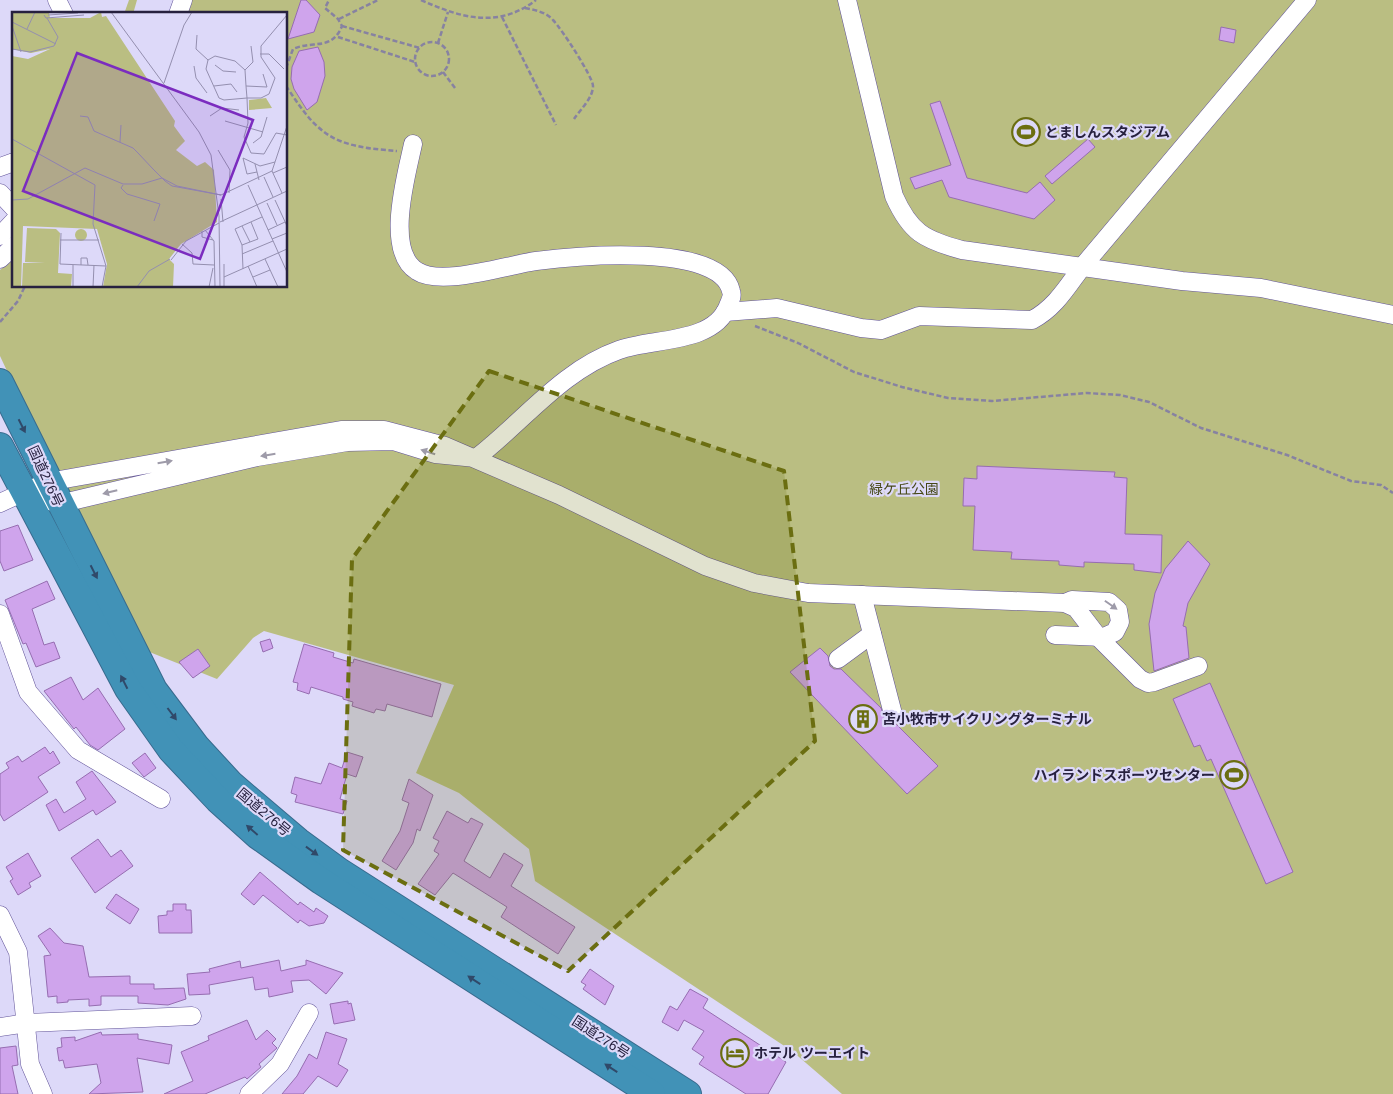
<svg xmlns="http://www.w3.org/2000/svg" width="1393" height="1094" viewBox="0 0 1393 1094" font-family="Arial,'Noto Sans JP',sans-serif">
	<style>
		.green { fill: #babe82 }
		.building { fill: #cfa4ec; stroke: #966db1 }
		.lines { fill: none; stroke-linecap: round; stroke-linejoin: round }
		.minor-casing { stroke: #625499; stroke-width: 19 }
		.highway-casing { stroke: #386a8d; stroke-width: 28 }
		.path { stroke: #8782a1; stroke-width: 2.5; stroke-dasharray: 5 2.5; stroke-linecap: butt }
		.minor { stroke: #fff; stroke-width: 18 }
		.highway { stroke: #4192b7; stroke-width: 26 }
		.oneway { fill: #304969 }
		.oneway2 { fill: #9e9ba9 }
		.marked { fill: #6b6e11; fill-opacity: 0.2; stroke: #6b6e11; stroke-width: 4; stroke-dasharray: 10 6; stroke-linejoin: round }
		.labels { text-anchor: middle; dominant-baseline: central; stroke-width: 4.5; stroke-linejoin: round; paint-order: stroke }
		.poi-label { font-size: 14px; font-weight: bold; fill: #27213f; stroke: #ddd9f9; text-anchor: start }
		.street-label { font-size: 14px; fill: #27213f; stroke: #ddd9f9 }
		.park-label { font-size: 14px; fill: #464816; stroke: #ddd9f9 }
		.inset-road { fill: none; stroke: #948faf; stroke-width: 1 }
		.view { fill: #7b2cbf; fill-opacity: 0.15; stroke: #7b2cbf; stroke-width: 2.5 }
		.inset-edge { fill: none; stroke: #27213f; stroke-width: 2.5 }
	</style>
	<rect width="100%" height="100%" fill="#ddd9f9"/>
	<g class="green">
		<path d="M129,0H137L133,14H124Z"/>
		<path d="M189,0H1393V1094H842L792,1051L535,881L529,849L459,793L416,773L454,685L264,631L253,638L217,679L137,647L0,356V270L14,256V286H286V14H185Z"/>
	</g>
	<g class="building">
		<path d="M301,0H306L320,15L314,32L288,39Z"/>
		<path d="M1221,27L1236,30L1234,43L1219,40Z"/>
		<path d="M318,47L324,62L325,76L317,102L307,110L294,89L291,79L292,67L299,51Z"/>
		<path d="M940,101L967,178L1027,193L1040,182L1055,200L1034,219L949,197L942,180L915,189L910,178L951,165L930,104Z"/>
		<path d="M1088,139L1095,147L1052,184L1045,176Z"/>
		<path d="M977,466L1115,472L1114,477L1127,478L1125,534L1162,535L1161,573L1134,570V564L1084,562V567L1059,565V561L1011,559L1012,552L973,550L975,506H963L964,478L977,479Z"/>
		<path d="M18,525L33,560L4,571L0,561V531Z"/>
		<path d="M1188,541L1210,564L1188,603L1183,626L1186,627L1189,658L1154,671L1149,624L1155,593L1165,569Z"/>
		<path d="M47,581L55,599L32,609L44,645L54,642L60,658L36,667L26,643L23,644L5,600Z"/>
		<path d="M270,639L273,648L263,652L260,642Z"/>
		<path d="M304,644L334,653L333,657L353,663L354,659L441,684L432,717L387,704L385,711L376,709L374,713L352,706L353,702L343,699V697L311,687L309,694L297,690L298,683L293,682Z"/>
		<path d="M820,648L828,656L830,666L834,669H841L881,708L886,722L896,724L938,766L907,794L790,672Z"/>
		<path d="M198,649L210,666L193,678L179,662Z"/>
		<path d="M71,677L83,700L98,688L125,729L98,750L90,745L76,727L74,729L44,691Z"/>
		<path d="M1210,683L1293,872L1266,884L1211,759L1207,761L1200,745L1194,747L1173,699Z"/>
		<path d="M45,747L50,754L53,751L60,763L38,777L48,792L4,821L0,814V774L9,768L6,763L18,756L22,762Z"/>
		<path d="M347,752L363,757L356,777L347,774L340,799L347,801L343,814L295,802L297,795L291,793L295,777L321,784L329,763L342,768Z"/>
		<path d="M145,753L156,768L144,777L132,763Z"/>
		<path d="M92,771L116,802L96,815L93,810L59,831L46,805L56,799L64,813L86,799L76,782Z"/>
		<path d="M409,779L433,795L420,831L417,829L413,843L396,870L382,861L400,831L409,803L402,800Z"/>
		<path d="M447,811L468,823L471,818L483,824L464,861L490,878L504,853L523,865L511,886L575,927L558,954L501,917L507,907L453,873L435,895L418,884L439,854L434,851L439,841L433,838Z"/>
		<path d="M98,839L111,857L121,850L133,866L95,893L71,858Z"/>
		<path d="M28,853L41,876L29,883L31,887L18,895L10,881L13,879L6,867Z"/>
		<path d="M260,872L298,905L300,902L314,912L316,908L328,916L324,923L309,926L300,920L298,923L263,895L254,905L241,894Z"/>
		<path d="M116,894L139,909L130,924L106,908Z"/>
		<path d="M173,904H186V910H191L192,933H159L158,916L167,915V911H173Z"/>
		<path d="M50,928L64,943L83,946L89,977L130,976V984H154V989L184,988L186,999L168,1005L138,1003V996H101V1005L89,1006V999L68,1000V1002L57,1003V996L48,997L44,956L51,955L38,936Z"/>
		<path d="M279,960L281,971L306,965V960L343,973L326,994L309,980L291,981L293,992L269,997L268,988L255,990L253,977L209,985L210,994L189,995L187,974L210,972L209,969L240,961L241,968Z"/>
		<path d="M590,969L614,986L605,1005L583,989L586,985L581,982Z"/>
		<path d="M690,989L708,999L703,1008L786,1062L768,1094H746L699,1064L704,1057L692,1049L704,1031L684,1020L678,1031L662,1022L670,1006L677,1010Z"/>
		<path d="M348,1001V1004L351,1003L355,1020L334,1024L330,1004Z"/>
		<path d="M247,1020L256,1040L267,1030L276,1039L272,1043L277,1048L259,1064L261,1067L247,1079L245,1077L205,1094H164L193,1081L181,1052L209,1040L208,1036Z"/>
		<path d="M101,1032L102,1035L138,1034V1039L172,1045L169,1064L137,1058L143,1092L89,1094L101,1083L97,1064L65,1068L63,1060L59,1061L57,1048L62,1047L61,1038L75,1037V1041Z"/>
		<path d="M326,1032L347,1039L338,1064L348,1070L340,1083L337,1087L318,1076L303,1094H282L297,1076L309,1054L317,1059Z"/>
		<path d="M16,1046L18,1065L12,1066L18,1094H0V1048Z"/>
	</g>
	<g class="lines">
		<defs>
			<g id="minor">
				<path d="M57,0L64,14"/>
				<path d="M847,0L894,196C910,232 924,240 962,250L1182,281L1261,288L1393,315"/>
				<path d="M178,14L183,0"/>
				<path d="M413,144C407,173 384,251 417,271C441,287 507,265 536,261C575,256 720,242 731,291C733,296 730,301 728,306C714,344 651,338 619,350C562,370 523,422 476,458L435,454L393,441L347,442L257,457L59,504L24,492L48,482L341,430H384L445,446L559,495L705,566L754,583L808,593L1065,603L1076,608L1099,638L1140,679L1148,683L1154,682L1198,666"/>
				<path d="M0,167L14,162"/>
				<path d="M0,193L14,208"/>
				<path d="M0,236L14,221"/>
				<path d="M0,259L14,246"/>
				<path d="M725,312L777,308L861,328L881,330L919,316L1032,320C1055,308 1067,287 1082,267L1307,0"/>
				<path d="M0,503L24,492"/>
				<path d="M862,595L893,714"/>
				<path d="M0,614L28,692L78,750L161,799"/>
				<path d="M1055,635L1104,637L1115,632L1120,622L1118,610L1109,602L1072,600L1065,603"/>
				<path d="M838,659L872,634"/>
				<path d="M0,915L18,952L30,1064L43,1094"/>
				<path d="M0,1027L27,1023L192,1016"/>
				<path d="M249,1094L280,1064L309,1013"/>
			</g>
			<g id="highway">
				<path d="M0,382L154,690L196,746L231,784L298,841L339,871L688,1094"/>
				<path d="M0,446L128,689L171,750L218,800L258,836L321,881L652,1094"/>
			</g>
		</defs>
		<use href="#minor" class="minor-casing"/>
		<use href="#highway" class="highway-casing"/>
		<g class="path">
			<path d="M421,0C461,18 498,29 536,0"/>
			<path d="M525,8C535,10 546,12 553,20C561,28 593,77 593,86C593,98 580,110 574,119"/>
			<path d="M502,17L556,125"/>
			<path d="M339,19L378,0"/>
			<path d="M342,26L420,48"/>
			<path d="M338,37L415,62"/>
			<circle cx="432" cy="59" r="17"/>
			<path d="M438,43L448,12"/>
			<path d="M286,68L293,49C314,40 332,51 342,26L338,19L325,8L329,0"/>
			<path d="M443,72L455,88"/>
			<path d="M286,86C297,102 308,120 323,131C342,147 373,149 397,151"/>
			<path d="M0,322L18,301L25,286"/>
			<path d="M755,326L798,343L854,372L902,387L948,398L992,401L1087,393L1120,395L1149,402L1201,428L1287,455L1351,481L1381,485L1393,493"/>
		</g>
		<use href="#minor" class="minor"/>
		<use href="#highway" class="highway"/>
	</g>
	<defs><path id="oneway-solid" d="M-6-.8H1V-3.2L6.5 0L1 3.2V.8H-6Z" transform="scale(1.25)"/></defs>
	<g class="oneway">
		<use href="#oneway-solid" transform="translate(22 426) rotate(63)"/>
		<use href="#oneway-solid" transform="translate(94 572) rotate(63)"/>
		<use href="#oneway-solid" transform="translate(124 682) rotate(-117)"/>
		<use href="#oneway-solid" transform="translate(172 714) rotate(53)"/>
		<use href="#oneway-solid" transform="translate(252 830) rotate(-139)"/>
		<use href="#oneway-solid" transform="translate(312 851) rotate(36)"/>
		<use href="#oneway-solid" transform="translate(474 980) rotate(-147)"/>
		<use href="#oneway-solid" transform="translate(611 1068) rotate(-147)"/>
	</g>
	<g class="oneway2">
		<use href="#oneway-solid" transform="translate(428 452) rotate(-163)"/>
		<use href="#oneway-solid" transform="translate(268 455) rotate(171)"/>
		<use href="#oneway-solid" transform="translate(165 462) rotate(-10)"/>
		<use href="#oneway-solid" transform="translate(110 492) rotate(166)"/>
		<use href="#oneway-solid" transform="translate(1111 605) rotate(35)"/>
	</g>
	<path class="marked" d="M489,371L784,471L815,741L568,971L343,850L352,559Z"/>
	<defs>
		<symbol id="stadium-ring" viewBox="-11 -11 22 22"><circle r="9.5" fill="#ddd9f9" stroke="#6b6e11" stroke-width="1.5"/><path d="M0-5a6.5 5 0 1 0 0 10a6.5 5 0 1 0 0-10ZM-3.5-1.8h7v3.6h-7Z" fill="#6b6e11"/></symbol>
		<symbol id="building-ring" viewBox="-11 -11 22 22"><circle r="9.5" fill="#ddd9f9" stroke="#6b6e11" stroke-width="1.5"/><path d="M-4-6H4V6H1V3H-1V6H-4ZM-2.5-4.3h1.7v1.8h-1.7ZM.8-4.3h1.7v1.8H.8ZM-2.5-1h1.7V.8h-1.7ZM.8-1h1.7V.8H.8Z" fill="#6b6e11"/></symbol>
		<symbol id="hotel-ring" viewBox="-11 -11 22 22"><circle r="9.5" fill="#ddd9f9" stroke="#6b6e11" stroke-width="1.5"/><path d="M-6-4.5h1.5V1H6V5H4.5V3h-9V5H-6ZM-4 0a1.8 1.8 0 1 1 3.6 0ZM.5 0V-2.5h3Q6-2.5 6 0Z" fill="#6b6e11"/></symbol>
	</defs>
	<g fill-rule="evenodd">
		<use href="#stadium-ring" x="1010" y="116" width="32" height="32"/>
		<use href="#building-ring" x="847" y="703" width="32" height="32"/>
		<use href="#stadium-ring" x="1218" y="759" width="32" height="32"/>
		<use href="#hotel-ring" x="719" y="1037" width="32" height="32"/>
	</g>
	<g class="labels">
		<g class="poi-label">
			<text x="1045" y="132">とましんスタジアム</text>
			<text x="882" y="719">苫小牧市サイクリングターミナル</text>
			<text x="1215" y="775" text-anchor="end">ハイランドスポーツセンター</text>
			<text x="754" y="1053">ホテル ツーエイト</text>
		</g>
		<g class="street-label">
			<text transform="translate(46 476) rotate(65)">国道276号</text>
			<text transform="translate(264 812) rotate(40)">国道276号</text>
			<text transform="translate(601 1037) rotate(33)">国道276号</text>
		</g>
		<g class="park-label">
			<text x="904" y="489">緑ケ丘公園</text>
		</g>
	</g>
	<g transform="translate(12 12)">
		<rect width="275" height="275" fill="#ddd9f9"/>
		<path d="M0,0H37L38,6H78L89,0L90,5L94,4L163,109L162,114L173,129L164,138L185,154L193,150L202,158L205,210L169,232L157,247L162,252L161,275H91L95,252L85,217L11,214L9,275H0V44L16,47L38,37L19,41L0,37ZM254,86L260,96L237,98V88ZM15,216L44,217L48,221L46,261L60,262L59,275H10L11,251H33L13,250ZM63 223a6 6 0 1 1 12 0a6 6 0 1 1-12 0Z" fill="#babe82"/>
		<path class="inset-road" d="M99,0L187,120L199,143L207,204L208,275M32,3L34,6L72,3M36,3L66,1M275,3L249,34V45L263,66L257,82L249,86H235L212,88L207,86L194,57L196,48L203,44L223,49L233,58L234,74L235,86L236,111L232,125L239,141L252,142L264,121L275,123M0,10L44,32M0,14L9,40M15,17L23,0M185,23L184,37L196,48M0,37L18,40L42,34L46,25L35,6M248,42H257L272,57M203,53L211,59L224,60M182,54L184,66L195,81M233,58L241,50L239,34M152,71L172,13L180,0M202,74L219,72L225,80M234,74L255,75L251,62M198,104L210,96L227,98M213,109L251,120M0,127L83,173L81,212L94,254L90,275M108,130L109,113M241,131L249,125L255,105M206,138L218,158L217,181M231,146L248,154L263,150M231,146L235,162L245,160M243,152L247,168M260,159L270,181M261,161L275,155M252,165L261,185M111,173L109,176L115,182L148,192L142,209M236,173L275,260M209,183L260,159L275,114M209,187L211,210M0,188L16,187L73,156L111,172H130L150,166L165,174L209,183L160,174L153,169L141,157L126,141L121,136L82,119L76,105L68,104M263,188L275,214M255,191L265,213M208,210L275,179M230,214L238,230M193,218L202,229L203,275M256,218L273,210M190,219V225L201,228M49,221L48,252L94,254M260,227L275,221M48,228H87M170,232L180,241L181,252L202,253M230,233L246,227L239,210M230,242L261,229M253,247L266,275M159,248L174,229L207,211M212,252V275M69,253V246H75L76,253M236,254L245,275M231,257L230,233L223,217L250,205M212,265L275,237M241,265L258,258M61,275V253M81,275L82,253M125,275L137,259L158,247M197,275L201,256"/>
		<path class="view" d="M65,41L241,108L188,247L11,179Z"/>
		<rect width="275" height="275" class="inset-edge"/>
	</g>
</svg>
